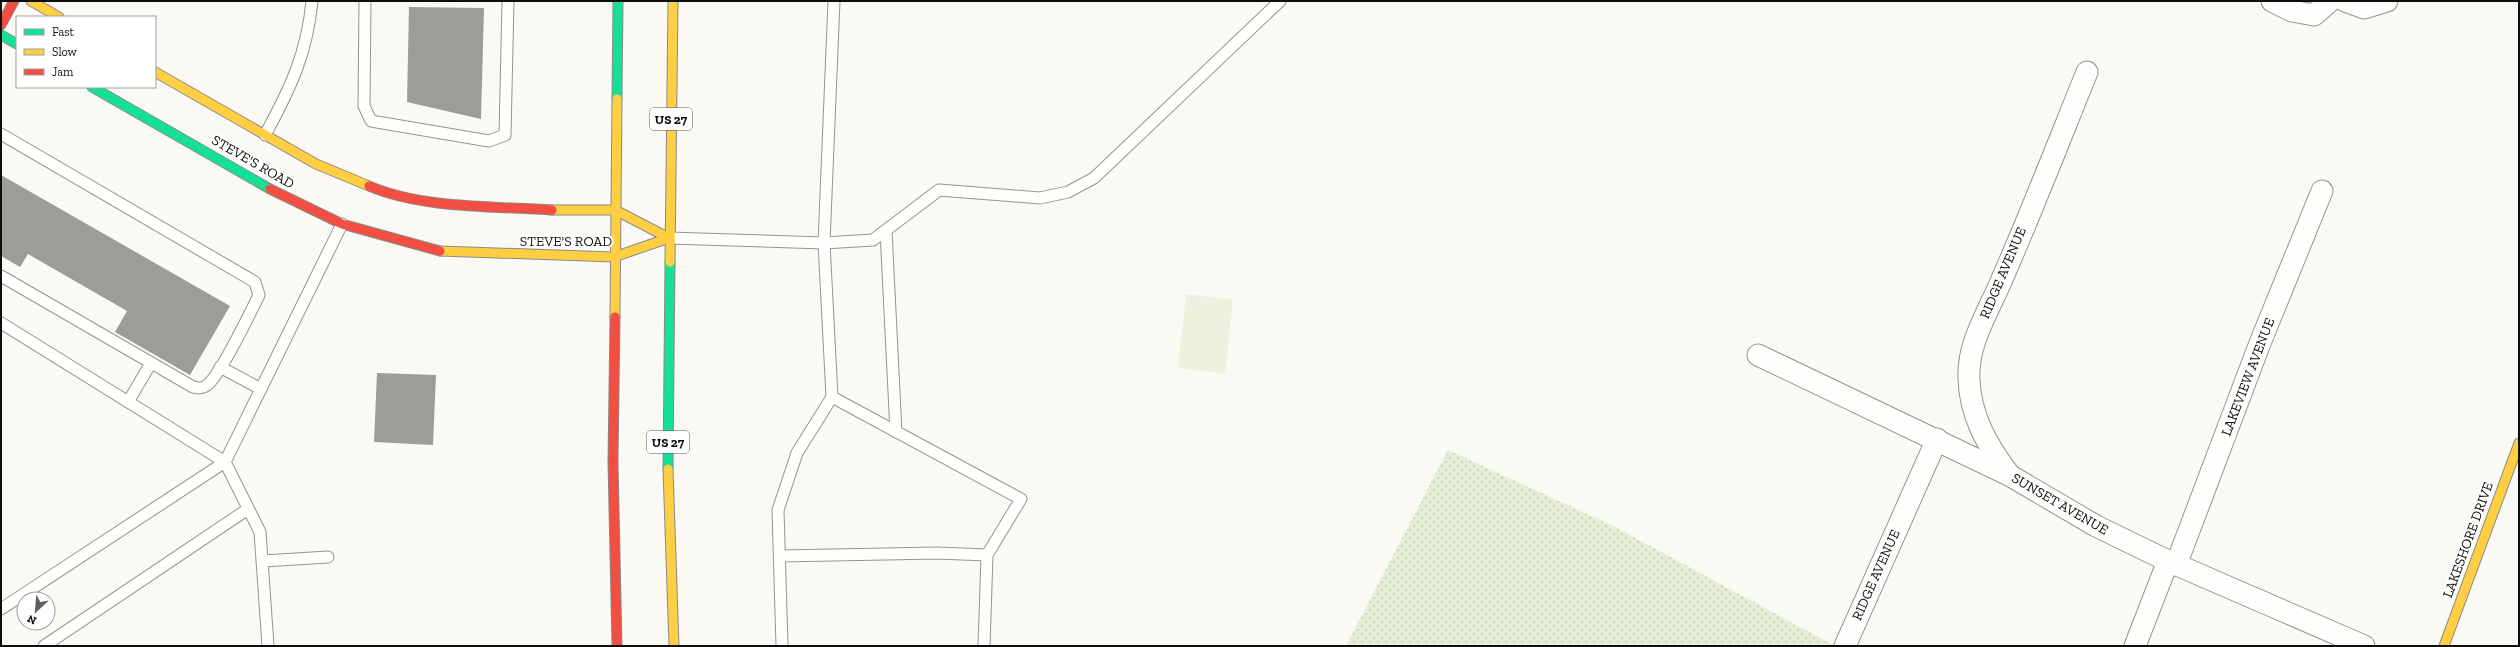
<svg xmlns="http://www.w3.org/2000/svg" width="2520" height="647" viewBox="0 0 2520 647" font-family="'Zilla Slab',serif">
	<style>
		.grass { fill: url(#grass-dots) }
		.pitch { fill: #edf2df }
		.building { fill: #9e9c99 }
		.lines { fill: none; stroke-linecap: round; stroke-linejoin: round }
		.lane-casing { stroke: #949492; stroke-width: 13 }
		.street-casing { stroke: #949492; stroke-width: 23 }
		.fast-casing { stroke: #8b8a88; stroke-width: 11 }
		.slow-casing { stroke: #8b8a88; stroke-width: 11 }
		.jam-casing { stroke: #8b8a88; stroke-width: 11 }
		.lane { stroke: #fefefd; stroke-width: 11 }
		.street { stroke: #fefefd; stroke-width: 21 }
		.fast { stroke: #16e098; stroke-width: 9 }
		.slow { stroke: #ffcf43; stroke-width: 9 }
		.jam { stroke: #f24e42; stroke-width: 9 }
		.labels { text-anchor: middle; dominant-baseline: central; stroke-width: 4; stroke-linejoin: round; paint-order: stroke }
		.shield { fill: #fff; stroke: #565656; stroke-width: 1 }
		.shield-label { font-size: 13px; font-weight: bold; fill: #0e0e0e }
		.street-label { font-size: 14px; fill: #0e0e0e; stroke: #fff }
	</style>
	<defs>
		<pattern id="grass-dots" width="8" height="8" patternUnits="userSpaceOnUse"><rect width="8" height="8" fill="#e4eed6"/><path d="M2 2h.1M6 6h.1" fill="none" stroke="#c2cbb6" stroke-width="1.8" stroke-linecap="round"/></pattern>
	</defs>
	<rect width="100%" height="100%" fill="#faf9f4"/>
	<path class="grass" d="M1448,450L1613,526L1835,646H1346Z"/>
	<path class="pitch" d="M1186,294L1233,300L1225,374L1178,368Z"/>
	<g class="building">
		<path d="M409,7L484,8L481,119L407,102Z"/>
		<path d="M1,175L230,306L190,375L115,332L127,311L28,254L20,267L1,256Z"/>
		<path d="M377,373L436,375L433,445L374,442Z"/>
	</g>
	<g class="lines">
		<defs>
			<g id="lane">
				<path d="M365,1L364,106L371,121L489,141L505,135L508,1"/>
				<path d="M1,134L255,282L259,295C250,313 220,376 207,385C202,389 198,388 193,387L1,276"/>
				<path d="M265,135C290,89 307,54 312,1"/>
				<path d="M886,231L896,432"/>
				<path d="M669,238L824,243L873,240L939,190L1040,198L1068,192L1094,178L1280,1"/>
				<path d="M1,323L225,462L260,532L268,646"/>
				<path d="M220,367L261,389"/>
				<path d="M832,397L1021,499L987,555L984,646"/>
				<path d="M128,402L151,363"/>
				<path d="M780,556L937,553L987,555"/>
				<path d="M263,561L328,557"/>
				<path d="M1,609L225,462L342,224"/>
				<path d="M44,646L248,509"/>
				<path d="M782,646L778,510L797,453L832,397L824,243L834,1"/>
			</g>
			<g id="street">
				<path d="M2272,1L2292,11L2314,15L2330,1"/>
				<path d="M2345,1L2364,8L2387,1"/>
				<path d="M1758,355L2009,475L2096,526L2168,561L2364,646"/>
				<path d="M2008,473C1987,445 1970,415 1969,379C1967,343 1989,311 2002,279C2032,211 2059,141 2087,72"/>
				<path d="M2176,565L2260,343L2322,191"/>
				<path d="M1845,646L1937,439"/>
				<path d="M2135,646L2168,561"/>
			</g>
			<g id="fast">
				<path d="M1,35L17,44"/>
				<path d="M92,87L270,189"/>
				<path d="M617,99L618,1"/>
				<path d="M668,469L670,262"/>
			</g>
			<g id="slow">
				<path d="M31,1L59,17"/>
				<path d="M155,72L316,164L369,186"/>
				<path d="M552,210H615L669,238"/>
				<path d="M440,251L614,257L669,238"/>
				<path d="M670,262L673,1"/>
				<path d="M615,317L617,99"/>
				<path d="M668,469L674,646"/>
				<path d="M2444,646L2519,443"/>
			</g>
			<g id="jam">
				<path d="M1,25L14,1"/>
				<path d="M369,186C423,209 494,206 552,210"/>
				<path d="M270,189L342,224L440,251"/>
				<path d="M615,317L613,462L617,646"/>
			</g>
		</defs>
		<use href="#lane" class="lane-casing"/>
		<use href="#street" class="street-casing"/>
		<use href="#fast" class="fast-casing"/>
		<use href="#slow" class="slow-casing"/>
		<use href="#jam" class="jam-casing"/>
		<use href="#lane" class="lane"/>
		<use href="#street" class="street"/>
		<use href="#fast" class="fast"/>
		<use href="#slow" class="slow"/>
		<use href="#jam" class="jam"/>
	</g>
	<g class="labels">
		<g class="shield">
			<rect x="650" y="108" width="42" height="22" rx="3"/>
			<rect x="647" y="431" width="42" height="22" rx="3"/>
		</g>
		<g class="shield-label">
			<text x="671" y="119">US 27</text>
			<text x="668" y="442">US 27</text>
		</g>
		<g class="street-label">
			<text transform="translate(253 162) rotate(30)">STEVE'S ROAD</text>
			<text x="566" y="241">STEVE'S ROAD</text>
			<text transform="translate(2003 273) rotate(-67)">RIDGE AVENUE</text>
			<text transform="translate(2248 377) rotate(-69)">LAKEVIEW AVENUE</text>
			<text transform="translate(2060 504) rotate(30)">SUNSET AVENUE</text>
			<text transform="translate(2468 540) rotate(-70)">LAKESHORE DRIVE</text>
			<text transform="translate(1876 575) rotate(-66)">RIDGE AVENUE</text>
		</g>
	</g>
	<rect width="2520" height="647" fill="none" stroke="#0e0e0e" stroke-width="4"/>
	<rect x="16" y="16" width="140" height="72" fill="#ffffff" stroke="#9f9f9f"/>
	<rect x="24" y="29" width="20" height="6" fill="#16e098" stroke="#9f9f9f"/>
	<text x="52" y="36" font-size="12" fill="#0e0e0e">Fast</text>
	<rect x="24" y="49" width="20" height="6" fill="#ffcf43" stroke="#9f9f9f"/>
	<text x="52" y="56" font-size="12" fill="#0e0e0e">Slow</text>
	<rect x="24" y="69" width="20" height="6" fill="#f24e42" stroke="#9f9f9f"/>
	<text x="52" y="76" font-size="12" fill="#0e0e0e">Jam</text>
	<g transform="translate(36 611) rotate(206)"><circle r="19" fill="#ffffff" stroke="#9f9f9f"/>
	<path d="M0-3L7 15L0 10L-7 15Z" fill="#61605e"/>
	<text y="-6" font-size="11" font-weight="bold" text-anchor="middle" fill="#0e0e0e">N</text>
	</g>
</svg>
